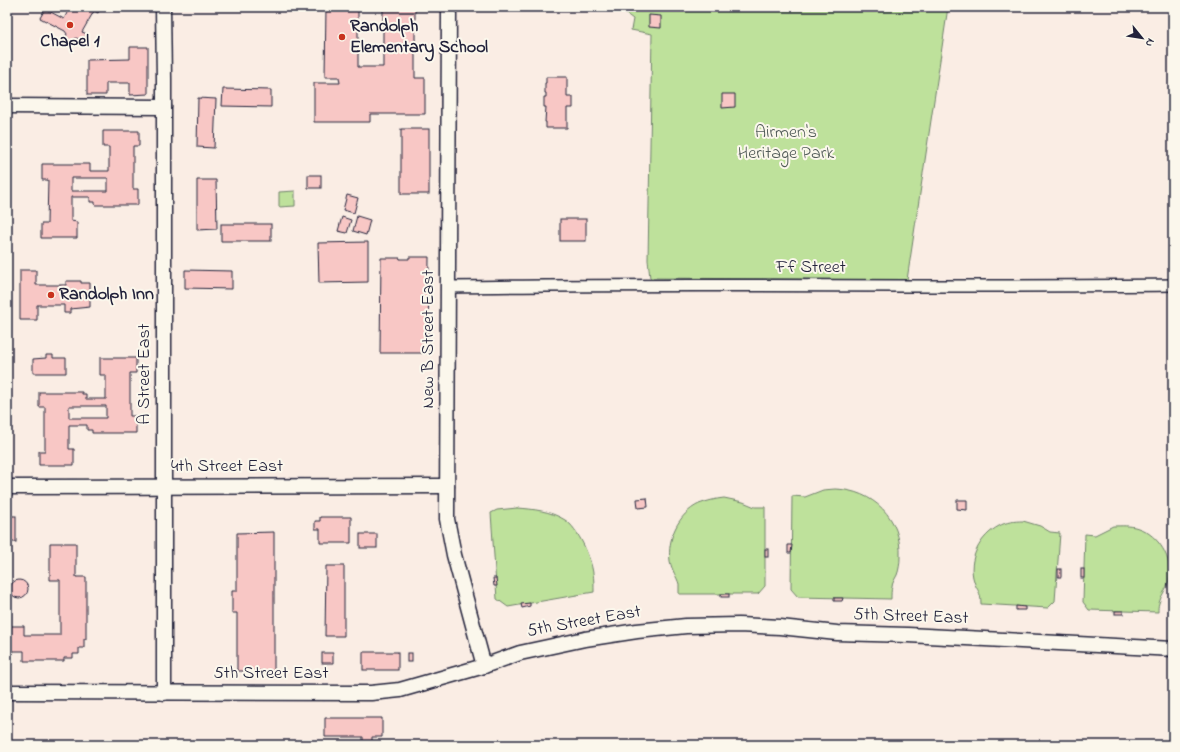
<svg xmlns="http://www.w3.org/2000/svg" width="1180" height="752" viewBox="0 0 1180 752" font-family="'Indie Flower',sans-serif">
	<style>
		.green { fill: #bee19b; stroke: #70826b }
		.building { fill: #f8c7c5; stroke: #22223b; fill-rule: evenodd }
		.lines { fill: none; stroke-linecap: round; stroke-linejoin: round }
		.minor-casing { stroke: #22223b; stroke-width: 14 }
		.tertiary-casing { stroke: #22223b; stroke-width: 17 }
		.minor { stroke: #fbf7ec; stroke-width: 11 }
		.tertiary { stroke: #fbf7ec; stroke-width: 14 }
		.poi-dot { fill: #c8321e; stroke: #fbf7ec; stroke-width: 1.5 }
		.labels { text-anchor: middle; dominant-baseline: central; stroke-width: 4; stroke-linejoin: round; paint-order: stroke }
		.poi-label { font-size: 18px; font-weight: bold; fill: #22223b; stroke: #fbf7ec; text-anchor: start }
		.park-label { font-size: 18px; fill: #515b58; stroke: #fbf7ec }
		.street-label { font-size: 18px; fill: #22223b; stroke: #fbf7ec }
	</style>
	<rect width="100%" height="100%" fill="#faede4"/>
	<filter id="ink" filterUnits="userSpaceOnUse"><feTurbulence type="fractalNoise" baseFrequency=".025" numOctaves="2"/><feDisplacementMap in="SourceGraphic" scale="8" xChannelSelector="R" yChannelSelector="G"/><feConvolveMatrix kernelMatrix="1 2 1 2 8 2 1 2 1" color-interpolation-filters="sRGB"/></filter>
	<g filter="url(#ink)">
		<g class="green">
			<path d="M617,7H948L907,280L650,278L648,260L652,34L631,30L633,19Z"/>
			<path d="M295,191V206L279,207V192Z"/>
			<path d="M835,489C873,490 902,518 900,557C900,563 899,570 897,575C895,579 892,583 892,587C891,590 891,595 891,599L798,597L791,589L792,496L805,497L823,490Z"/>
			<path d="M724,498L743,502L755,507H765V586L758,594H679C679,591 679,587 679,584C677,577 672,571 670,561C667,539 678,514 699,504C707,501 715,499 724,498Z"/>
			<path d="M517,508C533,509 551,511 565,520C578,528 591,558 593,573C594,579 594,586 594,592L508,607L497,599L491,513L497,510Z"/>
			<path d="M1023,521L1040,526L1050,532L1060,533L1055,601L1048,608L981,604C981,590 977,592 974,581C967,560 980,536 999,526C1006,522 1014,521 1023,521Z"/>
			<path d="M1113,526C1121,526 1130,525 1138,528C1159,535 1173,559 1169,580C1167,589 1161,595 1159,603C1158,606 1158,609 1158,612L1089,610L1083,602L1085,534L1095,535Z"/>
		</g>
		<g class="building">
			<path d="M70,7H101L98,13L94,11L82,32L87,34L84,41L76,38L72,41L68,40L66,36L67,34L65,31L40,18L45,9L64,19Z"/>
			<path d="M326,7H358V67H383V7H415V78H425V114H370V122H314V83H340L339,77H325Z"/>
			<path d="M649,15L661,16V28L649,27Z"/>
			<path d="M130,47H148V94L130,95V83H106V95H87V60L130,59Z"/>
			<path d="M546,77H567V97H573V108H567V128H546V122H545L546,107H544V97H546V93H545V83H546Z"/>
			<path d="M223,89L271,90V107L222,106Z"/>
			<path d="M722,94H735V107L722,108Z"/>
			<path d="M198,98L216,99L214,148L197,147Z"/>
			<path d="M7,125H10L8,234H7Z"/>
			<rect x="401" y="129" width="28" height="65"/>
			<path d="M103,131H139V146H133V189H138V205H95V202H90V197H71V221L77,222V238H41V224H47L48,180H42V164H90V171H109V147H103ZM71,178H108V191H71Z"/>
			<rect x="308" y="175" width="13" height="13"/>
			<path d="M197,180H216L217,229L197,230Z"/>
			<path d="M347,195L358,198L354,213L343,210Z"/>
			<path d="M357,216L370,220L366,235L353,231Z"/>
			<path d="M342,217L351,220L347,233L338,231Z"/>
			<rect x="560" y="219" width="26" height="22"/>
			<rect x="221" y="224" width="50" height="17"/>
			<path d="M368,242V282L319,283L318,243Z"/>
			<path d="M409,257H429L428,353H380L381,258H400V259H409Z"/>
			<path d="M20,270H36V285H66V281H81V283H90V307L70,309V313H64V305H37V320H20Z"/>
			<path d="M185,270L232,271V289L185,288Z"/>
			<rect x="7" y="355" width="1" height="109"/>
			<path d="M46,355H53V358H66V373H33V359L46,358Z"/>
			<path d="M100,358H136V373H130V416H136V433H92V430H87V425H69V449H74V465H39V451H45V407H39V392H82V394H86V399H106V375H100ZM69,406H106V418H69Z"/>
			<path d="M647,498L648,507L638,508L637,499Z"/>
			<path d="M957,500H967V510L957,509Z"/>
			<rect x="7" y="516" width="9" height="26"/>
			<path d="M320,517H351V543H320V529H315V521H320Z"/>
			<path d="M274,532V671H237V613H232V591H237V533Z"/>
			<rect x="360" y="534" width="17" height="14"/>
			<path d="M50,543H76V577H86V639H84V648H79V654H73V658H64V661H24V651H7V626H24V635H60V580H50Z"/>
			<path d="M788,545H792L791,553H788Z"/>
			<rect x="765" y="549" width="3" height="8"/>
			<path d="M326,566H344V636H325Z"/>
			<rect x="1058" y="569" width="3" height="8"/>
			<rect x="1081" y="569" width="3" height="9"/>
			<path d="M493,578H496L497,586H494Z"/>
			<circle cx="19" cy="589" r="9"/>
			<rect x="721" y="594" width="8" height="3"/>
			<path d="M834,598H843L842,601H834Z"/>
			<path d="M530,603V606L522,608L521,604Z"/>
			<path d="M1016,606L1025,607V610H1016Z"/>
			<rect x="1115" y="611" width="8" height="3"/>
			<rect x="363" y="652" width="35" height="18"/>
			<rect x="322" y="653" width="11" height="10"/>
			<rect x="407" y="653" width="5" height="9"/>
			<path d="M325,718H382V737H372V745H363V737H325Z"/>
		</g>
		<g class="lines">
			<defs>
				<path id="minor" d="M449,287C690,283 932,288 1173,285"/>
				<g id="tertiary">
					<path d="M163,7L164,79V693"/>
					<path d="M449,7L447,519L454,555L484,666"/>
					<path d="M7,106L164,107"/>
					<path d="M7,487L447,486"/>
					<path d="M7,692L371,693L400,690L484,666L520,653L585,639L637,631L686,626L739,625L780,627L837,633L908,635L1173,649"/>
				</g>
			</defs>
			<use href="#minor" class="minor-casing"/>
			<use href="#tertiary" class="tertiary-casing"/>
			<use href="#minor" class="minor"/>
			<use href="#tertiary" class="tertiary"/>
		</g>
	</g>
	<g class="poi-dot">
		<circle cx="70" cy="25" r="4"/>
		<circle cx="342" cy="37" r="4"/>
		<circle cx="51" cy="295" r="4"/>
	</g>
	<g class="labels">
		<g class="poi-label">
			<text x="350" y="27">Randolph<tspan x="350" dy="21">Elementary School</tspan></text>
			<text x="70" y="42" text-anchor="middle">Chapel 1</text>
			<text x="59" y="295">Randolph Inn</text>
		</g>
		<g class="park-label">
			<text x="786" y="133">Airmen's<tspan x="786" dy="21">Heritage Park</tspan></text>
		</g>
		<g class="street-label">
			<text x="811" y="268">Ff Street</text>
			<text transform="translate(429 339) rotate(-90)">New B Street East</text>
			<text transform="translate(145 374) rotate(-90)">A Street East</text>
			<text x="227" y="467">4th Street East</text>
			<text transform="translate(911 617) rotate(2)">5th Street East</text>
			<text transform="translate(584 622) rotate(-10)">5th Street East</text>
			<text x="271" y="674">5th Street East</text>
		</g>
	</g>
	<rect width="1180" height="752" fill="none" stroke="#fbf7ec" stroke-width="24"/>
	<rect x="12" y="12" width="1156" height="728" fill="none" stroke="#22223b" stroke-width="1.5" filter="url(#ink)"/>
	<g transform="translate(1142 38) rotate(120)" stroke="#fbf7ec" stroke-width="3" paint-order="stroke">
	<path d="M0-3L7 15L0 10L-7 15Z" fill="#22223b"/>
	<text y="-6" font-size="11" font-weight="bold" text-anchor="middle" fill="#22223b">N</text>
	</g>
</svg>
